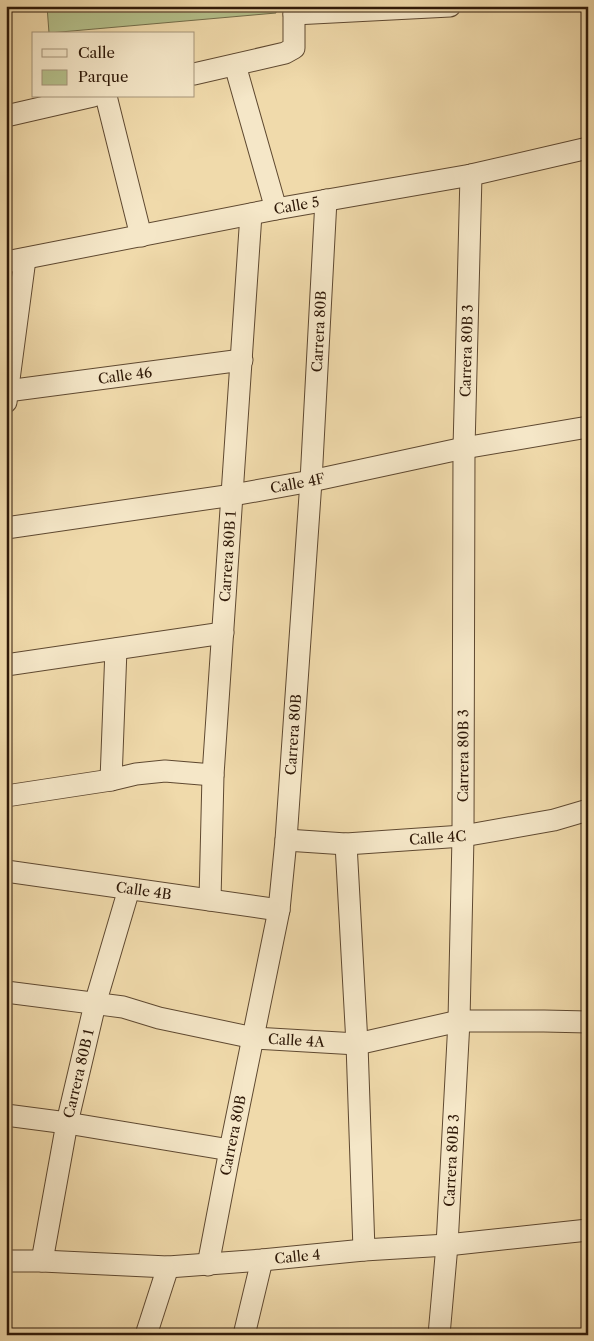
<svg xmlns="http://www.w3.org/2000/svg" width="594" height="1341" viewBox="0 0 594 1341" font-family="'Libre Caslon Text',serif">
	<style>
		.green { fill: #b5c18c; stroke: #726d4a }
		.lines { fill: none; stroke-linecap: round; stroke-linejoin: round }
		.minor-casing { stroke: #5f4931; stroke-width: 23 }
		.minor { stroke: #f5e7c8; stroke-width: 21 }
		.labels { text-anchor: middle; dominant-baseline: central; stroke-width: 4.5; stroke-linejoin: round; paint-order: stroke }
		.street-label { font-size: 14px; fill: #2f1908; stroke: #f5e7c8 }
	</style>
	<rect width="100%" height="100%" fill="#f0daab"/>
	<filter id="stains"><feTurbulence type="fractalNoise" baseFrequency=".004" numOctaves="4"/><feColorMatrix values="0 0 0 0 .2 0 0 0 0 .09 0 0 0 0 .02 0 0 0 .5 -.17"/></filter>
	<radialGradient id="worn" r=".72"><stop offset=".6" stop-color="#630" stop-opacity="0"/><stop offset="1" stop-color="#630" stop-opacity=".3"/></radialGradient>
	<path class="green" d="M47,6H276V13L49,33Z"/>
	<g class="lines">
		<defs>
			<g id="minor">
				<path d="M294,14L450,6"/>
				<path d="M235,65L276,209"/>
				<path d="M194,74L285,53L294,48V6"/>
				<path d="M106,96L141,236"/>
				<path d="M6,116L93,96"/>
				<path id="s1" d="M6,262L276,209L471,175L588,148"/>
				<path id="s2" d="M7,391L242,360"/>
				<path d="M6,402L25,259"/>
				<path id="s3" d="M6,528L233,495L311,481L464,448L588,427"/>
				<path d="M6,665L223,633"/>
				<path d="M111,780L116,649"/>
				<path d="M6,796L111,780L136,774L165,771L213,775"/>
				<path id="s4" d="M286,840L346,844L463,836L554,820L588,810"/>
				<path d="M346,844L357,1044L364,1250"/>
				<path id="s5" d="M6,871L279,910"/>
				<path id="s6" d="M210,900L213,775L251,214"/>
				<path id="s7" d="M6,992L123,1007L159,1018L254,1038L357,1044L459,1021H544L588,1022"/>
				<path d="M6,1115L67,1123L230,1150"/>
				<path id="s8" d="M6,1261H42L168,1267L262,1260L364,1250L447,1245L588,1230"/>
				<path id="s9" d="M42,1261L67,1123L95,1004L129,889"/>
				<path id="s10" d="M208,1265L230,1150L279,910L286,840L311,481L326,200"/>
				<path d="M146,1335L168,1267"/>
				<path d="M244,1335L262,1260"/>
				<path id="s11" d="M439,1335L447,1245L459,1021L463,836L464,448L471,175"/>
			</g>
		</defs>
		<use href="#minor" class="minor-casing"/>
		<use href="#minor" class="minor"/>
	</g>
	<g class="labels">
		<g class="street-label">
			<text stroke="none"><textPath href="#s1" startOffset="296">Calle 5</textPath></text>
			<text stroke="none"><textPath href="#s10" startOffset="942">Carrera 80B</textPath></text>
			<text stroke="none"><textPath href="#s11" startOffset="985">Carrera 80B 3</textPath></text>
			<text stroke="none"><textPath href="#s2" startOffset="119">Calle 46</textPath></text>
			<text stroke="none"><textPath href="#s3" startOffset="295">Calle 4F</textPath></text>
			<text stroke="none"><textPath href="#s6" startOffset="344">Carrera 80B 1</textPath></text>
			<text stroke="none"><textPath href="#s10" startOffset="538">Carrera 80B</textPath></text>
			<text stroke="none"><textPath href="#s11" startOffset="580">Carrera 80B 3</textPath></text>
			<text stroke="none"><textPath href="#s4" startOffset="152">Calle 4C</textPath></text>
			<text stroke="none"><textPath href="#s5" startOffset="139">Calle 4B</textPath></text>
			<text stroke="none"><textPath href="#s7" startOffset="295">Calle 4A</textPath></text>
			<text stroke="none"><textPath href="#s9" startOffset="191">Carrera 80B 1</textPath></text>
			<text stroke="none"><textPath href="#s10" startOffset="132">Carrera 80B</textPath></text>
			<text stroke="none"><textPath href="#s11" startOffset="175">Carrera 80B 3</textPath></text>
			<text stroke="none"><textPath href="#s8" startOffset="292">Calle 4</textPath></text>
		</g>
	</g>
	<rect width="594" height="1341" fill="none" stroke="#f0daab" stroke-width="25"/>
	<rect x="8" y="8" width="579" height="1326" fill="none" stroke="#2f1908" stroke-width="2.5"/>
	<rect x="12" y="12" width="569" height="1316" fill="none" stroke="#2f1908"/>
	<rect x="32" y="32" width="162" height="65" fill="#f5e7c8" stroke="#a6957b"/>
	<rect x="42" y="49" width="25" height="8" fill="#f5e7c8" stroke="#a6957b"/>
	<text x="78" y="58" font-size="15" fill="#2f1908">Calle</text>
	<rect x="42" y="70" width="25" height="15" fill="#b5c18c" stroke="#a6957b"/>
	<text x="78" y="82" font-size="15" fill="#2f1908">Parque</text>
	<rect width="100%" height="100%" filter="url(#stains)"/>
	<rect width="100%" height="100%" fill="url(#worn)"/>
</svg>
